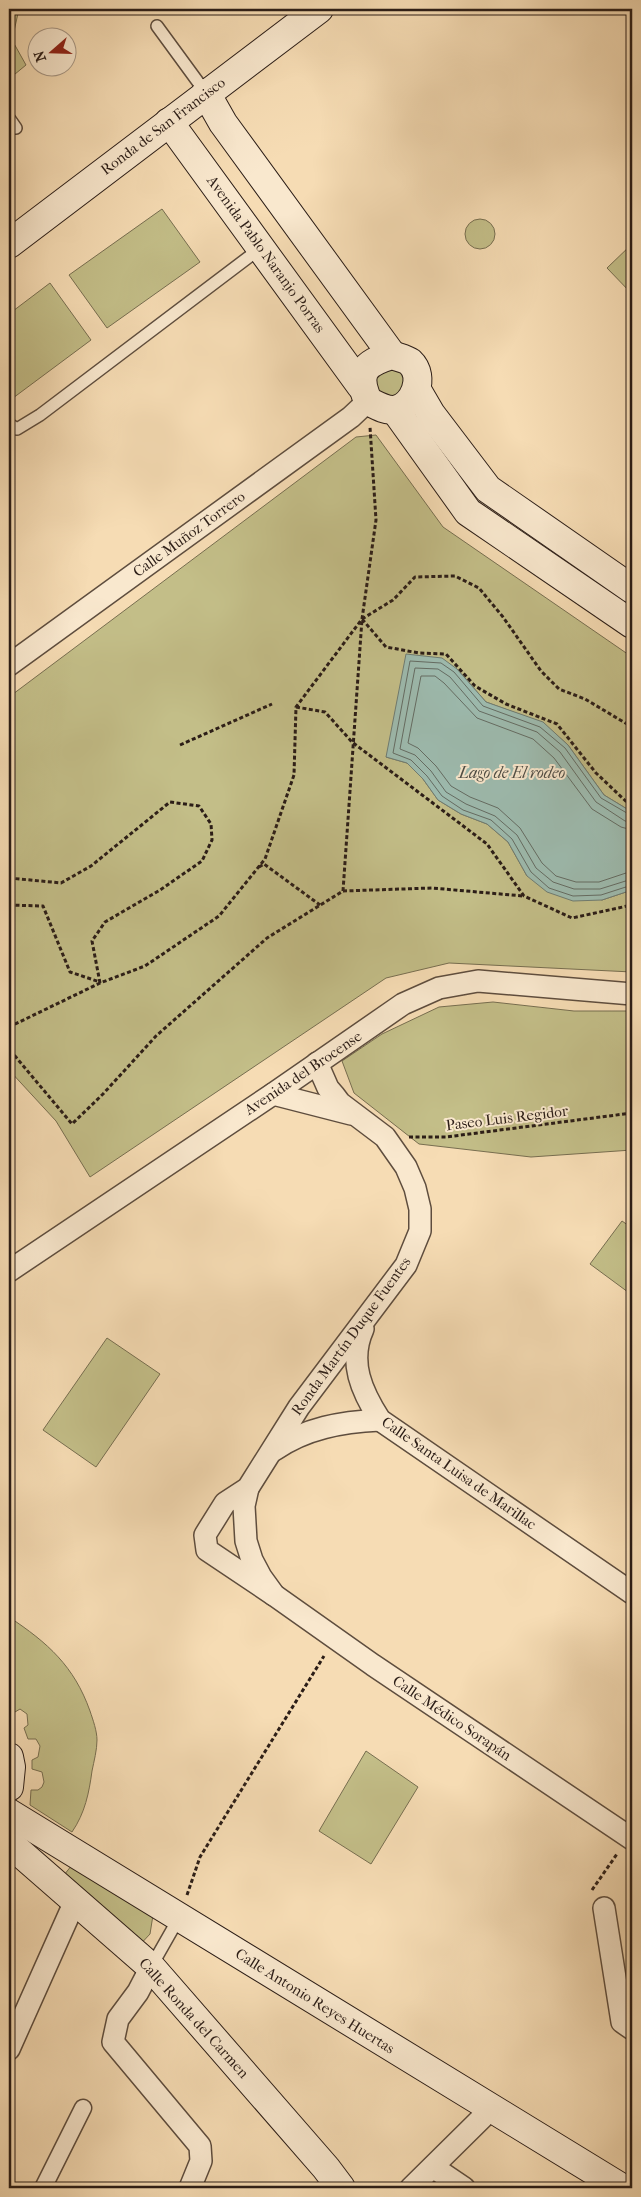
<svg xmlns="http://www.w3.org/2000/svg" width="641" height="2197" viewBox="0 0 641 2197" font-family="'IM FELL French Canon',serif">
	<style>
		.green { fill: #c3be88; stroke: #776e50 }
		.water { fill: #9dbbaf; stroke: #6f7c72 }
		.lines { fill: none; stroke-linecap: round; stroke-linejoin: round }
		.shore { stroke: #646c63; stroke-width: 1 }
		.service-casing { stroke: #5e4d3e; stroke-width: 14 }
		.pedestrian-casing { stroke: #5e4d3e; stroke-width: 19 }
		.minor-casing { stroke: #5e4d3e; stroke-width: 24 }
		.secondary-casing { stroke: #2b1d17; stroke-width: 30 }
		.path { stroke: #2b1d17; stroke-width: 3; stroke-dasharray: 4 2.5; stroke-linecap: butt }
		.service { stroke: #f9e8ce; stroke-width: 11 }
		.pedestrian { stroke: #f9e8ce; stroke-width: 16 }
		.minor { stroke: #f9e8ce; stroke-width: 21 }
		.secondary { stroke: #f9e8ce; stroke-width: 28 }
		.labels { text-anchor: middle; dominant-baseline: central; stroke-width: 4; stroke-linejoin: round; paint-order: stroke }
		.street-label { font-size: 15px; fill: #2b1d17; stroke: #f9e8ce }
		.water-label { font-size: 16px; font-style: italic; fill: #4d4c45; stroke: #f9e8ce }
	</style>
	<rect width="100%" height="100%" fill="#f6dcb4"/>
	<filter id="stains"><feTurbulence type="fractalNoise" baseFrequency=".004" numOctaves="4"/><feColorMatrix values="0 0 0 0 .2 0 0 0 0 .09 0 0 0 0 .02 0 0 0 .5 -.17"/></filter>
	<radialGradient id="worn" r=".72"><stop offset=".6" stop-color="#630" stop-opacity="0"/><stop offset="1" stop-color="#630" stop-opacity=".3"/></radialGradient>
	<g class="green">
		<path d="M9,9H19L12,40L26,65L9,79Z"/>
		<path d="M162,209L200,262L107,328L69,275Z"/>
		<circle cx="480" cy="234" r="15"/>
		<path d="M632,244V294L607,268Z"/>
		<path d="M50,283L91,340L13,398L9,392V314Z"/>
		<path d="M399,368L407,382L395,399L376,391L375,375L379,371Z"/>
		<path d="M376,435L443,527L632,657V812L604,795L568,745L543,723L486,702L457,669L386,757L407,763L423,779L438,800L461,814L487,824L508,842L527,876L602,900L632,890V972L449,963L386,978L90,1177L56,1121L9,1070V697L356,437Z"/>
		<path d="M493,1002L574,1011H632V1150L531,1157L419,1144L354,1093L342,1061L382,1034L439,1007Z"/>
		<path d="M622,1221L632,1228V1295L590,1264Z"/>
		<path d="M107,1338L160,1374L96,1467L43,1430Z"/>
		<path d="M9,1617C48,1643 74,1666 90,1711C93,1720 97,1731 97,1740C97,1750 94,1761 92,1771C89,1793 85,1813 72,1832L30,1805L31,1790H38L42,1787L44,1782L42,1772L32,1769V1760L38,1757L40,1746L36,1739H28L24,1728L28,1725L27,1714L20,1709L15,1712L9,1705L11,1697L9,1690Z"/>
		<path d="M366,1751L418,1787L371,1864L319,1831Z"/>
		<path d="M76,1860L153,1915L150,1934L136,1949L60,1880Z"/>
	</g>
	<path class="water" d="M406,654L442,658L457,669L486,702L543,722L568,745L604,795L632,812V890L602,900L573,901L547,892L527,876L508,842L487,824L461,814L438,800L423,779L407,763L386,757Z"/>
	<g class="lines">
		<g class="shore">
			<path d="M632,816L601,798L565,748L540,727L483,706L454,672L441,663L410,661L393,753L411,760L427,776L442,796L463,810L491,820L512,839L531,872L549,888L573,896L601,895L632,885"/>
			<path d="M632,822L625,821L596,802L560,752L537,732L479,711L450,677L438,669L415,668L400,749L415,755L431,771L446,792L466,804L495,816L517,835L536,868L553,882L574,889H600L632,879"/>
			<path d="M632,830L621,827L592,809L554,758L533,739L477,718L444,683L435,676H421L408,743L418,748L436,766L451,786L470,797L498,808L520,828L542,863L556,876L576,882H599L632,871"/>
		</g>
		<defs>
			<g id="service">
				<path d="M157,26L206,93"/>
				<path d="M9,118L16,128"/>
				<path d="M9,424L17,429L40,415L262,247"/>
				<path d="M151,1967L180,1916"/>
			</g>
			<path id="pedestrian" d="M43,2188L83,2108"/>
			<g id="minor">
				<path d="M9,665L351,417L368,401"/>
				<path d="M273,1094L351,1114"/>
				<path d="M9,1271L273,1094L403,1004L439,988L478,981L632,994"/>
				<path d="M363,1329C348,1362 362,1392 380,1420L632,1593"/>
				<path d="M274,1450C306,1428 341,1422 380,1420"/>
				<path d="M248,1488L244,1506L246,1541L252,1560L261,1577L274,1595L373,1665L632,1839"/>
				<path d="M274,1595L207,1550L205,1535L225,1503L248,1488L299,1407L406,1265L420,1231V1209L415,1188L406,1167L385,1137L340,1103L334,1095L328,1088L317,1063"/>
				<path d="M604,1908L622,2022L632,2029"/>
				<path d="M151,1967L138,1992L118,2019L113,2042L200,2146L201,2161L190,2188"/>
				<path d="M9,2049L76,1899"/>
				<path d="M433,2167L464,2188"/>
				<path d="M411,2188L491,2109"/>
			</g>
			<g id="secondary">
				<path d="M206,93L223,123L392,355"/>
				<path d="M169,122L361,386"/>
				<path d="M9,244L319,9"/>
				<path d="M392,355C397,357 406,359 410,362C426,377 414,406 395,410C386,411 376,405 368,401C356,373 363,364 392,355Z"/>
				<path d="M417,390L431,414L488,489L632,589"/>
				<path d="M395,410L468,512L632,624"/>
				<path d="M9,1757L11,1767L9,1787"/>
				<path d="M9,1813L622,2188"/>
				<path d="M9,1843L151,1967L326,2168L341,2188"/>
			</g>
		</defs>
		<use href="#service" class="service-casing"/>
		<use href="#pedestrian" class="pedestrian-casing"/>
		<use href="#minor" class="minor-casing"/>
		<use href="#secondary" class="secondary-casing"/>
		<g class="path">
			<path d="M362,619L393,600L415,577L455,576L479,588L503,617L541,671L559,689L585,699L632,727"/>
			<path d="M296,707L325,712L352,742L487,844L524,896L572,918L632,905"/>
			<path d="M180,745L272,704"/>
			<path d="M259,867L264,864L320,905"/>
			<path d="M9,878L61,883L91,866L170,802L199,806L211,824L212,840L202,861L160,890L105,922L92,941L100,983"/>
			<path d="M343,891L432,888L523,896"/>
			<path d="M9,905L43,906L70,972L100,982"/>
			<path d="M9,1027L100,983L145,966L219,916L265,859L294,775L296,707L362,619L376,520L370,427"/>
			<path d="M9,1052L15,1056L72,1124L103,1094L156,1036L267,938L343,891L362,619L386,647L419,653L446,654L475,686L506,704L557,724L596,773L632,807"/>
			<path d="M409,1137H446L632,1113"/>
			<path d="M592,1890L617,1854"/>
			<path d="M187,1895L200,1857L324,1656"/>
		</g>
		<use href="#service" class="service"/>
		<use href="#pedestrian" class="pedestrian"/>
		<use href="#minor" class="minor"/>
		<use href="#secondary" class="secondary"/>
	</g>
	<g class="labels">
		<g class="street-label">
			<text transform="translate(163 126) rotate(-37)">Ronda de San Francisco</text>
			<text transform="translate(266 254) rotate(54)">Avenida Pablo Naranjo Porras</text>
			<text transform="translate(189 534) rotate(-36)">Calle Muñoz Torrero</text>
			<text transform="translate(303 1073) rotate(-34)">Avenida del Brocense</text>
			<text transform="translate(507 1118) rotate(-7)">Paseo Luis Regidor</text>
			<text transform="translate(351 1336) rotate(-54)">Ronda Martín Duque Fuentes</text>
			<text transform="translate(459 1473) rotate(35)">Calle Santa Luisa de Marillac</text>
			<text transform="translate(452 1718) rotate(34)">Calle Médico Sorapán</text>
			<text transform="translate(315 2001) rotate(32)">Calle Antonio Reyes Huertas</text>
			<text transform="translate(194 2018) rotate(48)">Calle Ronda del Carmen</text>
		</g>
		<g class="water-label">
			<text x="512" y="772">Lago de El rodeo</text>
		</g>
	</g>
	<rect width="641" height="2197" fill="none" stroke="#f6dcb4" stroke-width="30"/>
	<rect x="10" y="10" width="621" height="2177" fill="none" stroke="#2b1d17" stroke-width="2.5"/>
	<rect x="15" y="15" width="611" height="2167" fill="none" stroke="#2b1d17"/>
	<g transform="translate(52 52) rotate(250)"><circle r="24" fill="#f9e8ce" stroke="#a79785"/>
	<path d="M0-4L9 19L0 12L-9 19Z" fill="#8f2418"/>
	<text y="-8" font-size="14" font-weight="bold" text-anchor="middle" fill="#2b1d17">N</text>
	</g>
	<rect width="100%" height="100%" filter="url(#stains)"/>
	<rect width="100%" height="100%" fill="url(#worn)"/>
</svg>
